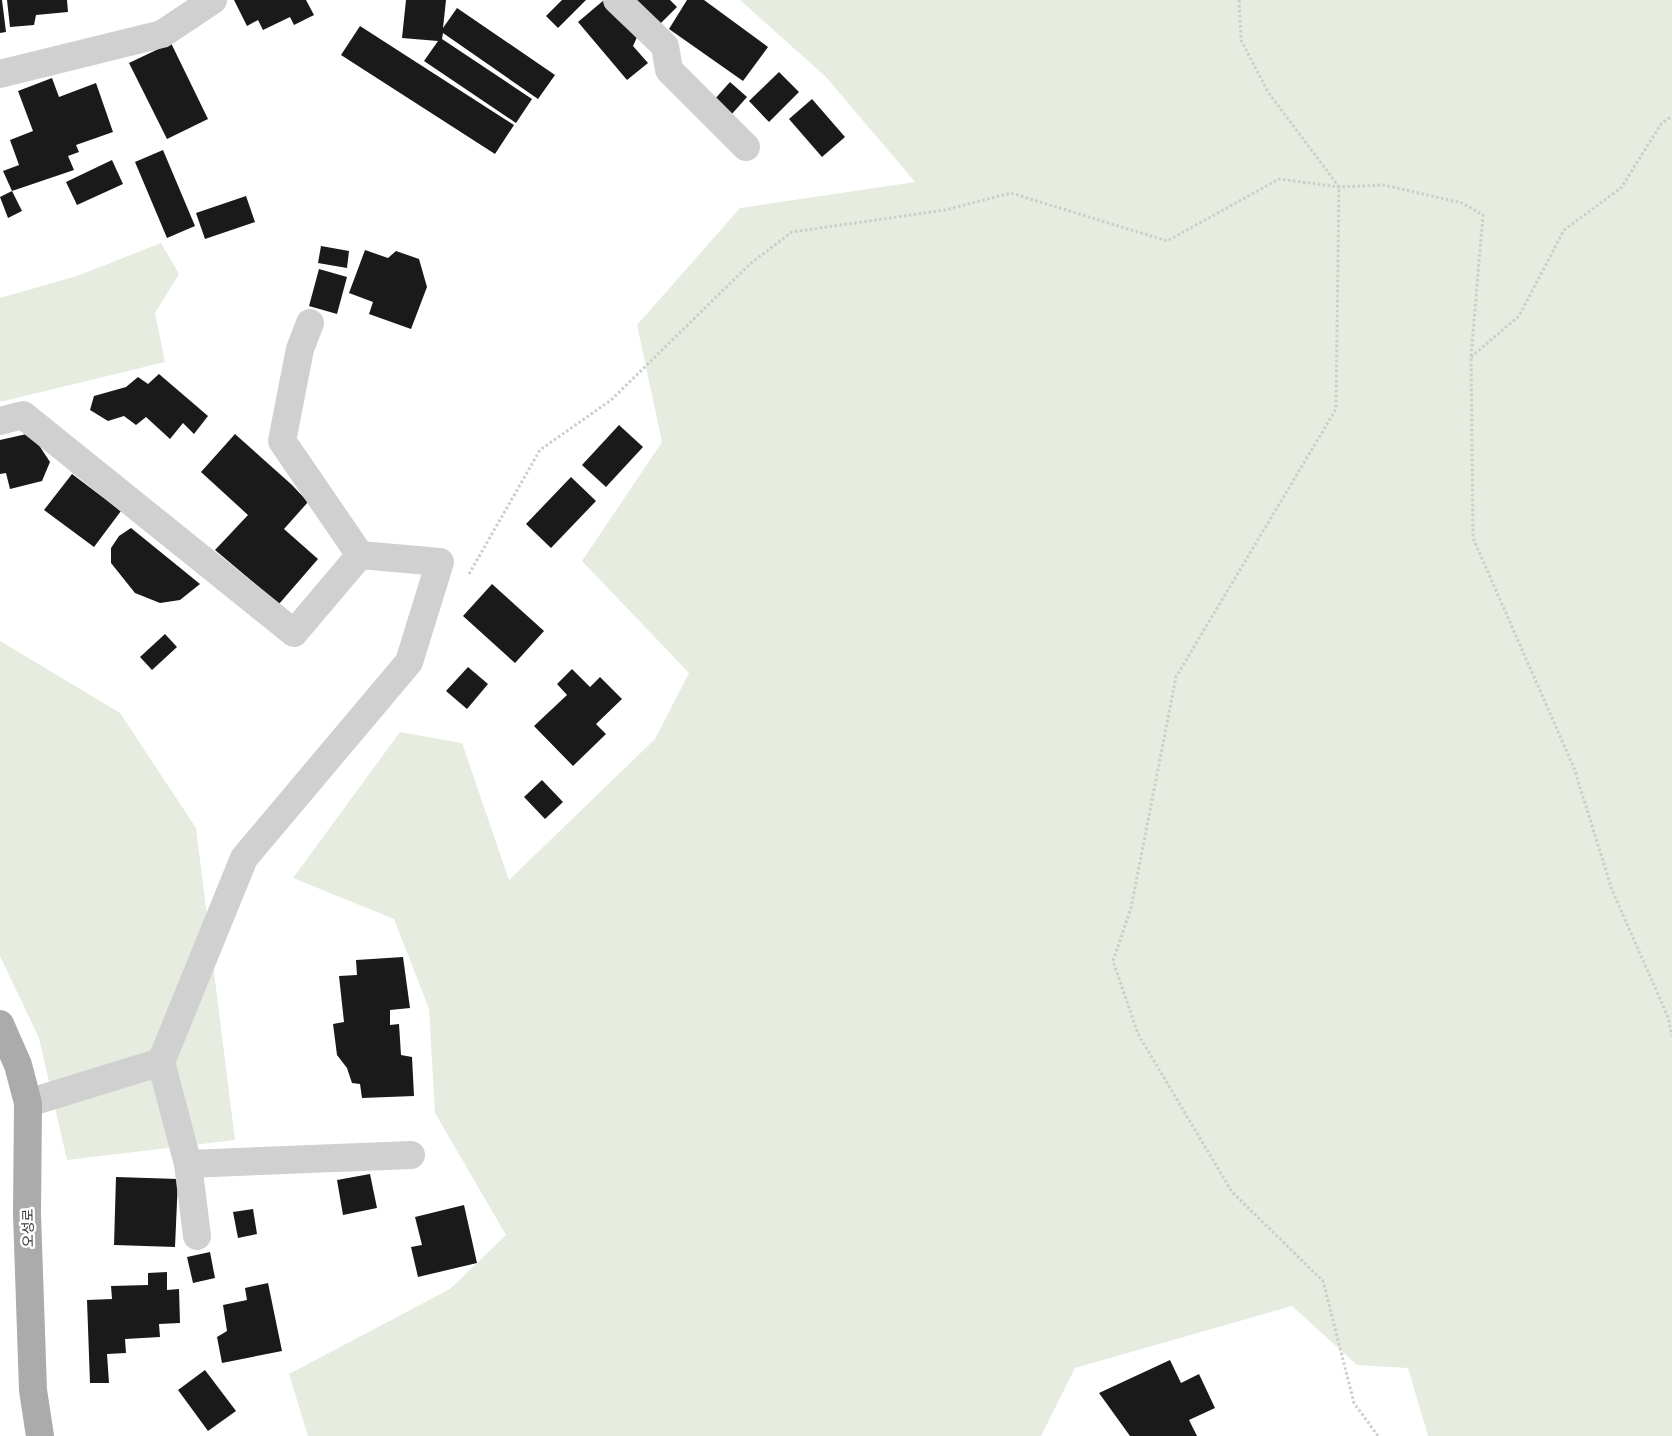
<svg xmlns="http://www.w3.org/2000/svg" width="1672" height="1436" viewBox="0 0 1672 1436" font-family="'PT Sans Narrow','Noto Sans KR',sans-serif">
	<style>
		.green { fill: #e6ecdf }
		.building { fill: #1a1a1a }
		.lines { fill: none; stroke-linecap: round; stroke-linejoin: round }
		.path { stroke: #cdcdcd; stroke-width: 3; stroke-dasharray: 2.5 2.5; stroke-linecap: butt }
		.minor { stroke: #d0d0d0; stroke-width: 28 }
		.major { stroke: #ababab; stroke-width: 28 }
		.labels { text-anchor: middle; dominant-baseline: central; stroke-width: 5; stroke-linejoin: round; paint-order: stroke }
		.street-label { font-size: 14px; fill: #333; stroke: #fff }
	</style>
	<rect width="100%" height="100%" fill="#fff"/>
	<g class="green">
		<path d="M740,0H1672V1436H1428L1408,1368L1357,1365L1292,1306L1075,1368L1041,1436H308L289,1374L450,1289L506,1235L435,1113L429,1009L394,919L293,878L400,732L462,743L509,880L655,739L689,673L582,561L662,442L637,325L740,208L915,182L826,77Z"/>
		<path d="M161,243L179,274L155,313L165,362L0,402V298L77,276Z"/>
		<path d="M0,641L120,713L196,828L235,1140L67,1160L39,1038L0,956Z"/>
	</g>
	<g class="building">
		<path d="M0,0H2L6,32L0,33Z"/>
		<path d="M7,0H67L68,12L36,15L34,25L10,27Z"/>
		<path d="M234,0H306L314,15L294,25L290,17L263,30L258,20L247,26Z"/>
		<path d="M406,0H446L443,28L457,8L555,75L538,99L443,33L442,39L532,99L516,123L424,61L438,41L402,38Z"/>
		<path d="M562,0H586L558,28L546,16Z"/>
		<path d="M604,0L638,35L633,46L648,63L627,80L578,22Z"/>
		<path d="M632,0H670L677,7L658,26Z"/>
		<path d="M687,0H704L768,47L743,81L669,29Z"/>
		<path d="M360,26L514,125L495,154L341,55Z"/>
		<path d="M171,43L208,119L167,139L129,63Z"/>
		<path d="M779,72L799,92L769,122L749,101Z"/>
		<path d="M52,78L59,97L96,83L113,132L76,145L79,152L68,156L74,170L12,191L3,171L19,165L10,140L33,131L18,91Z"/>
		<path d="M730,82L747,97L731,115L714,100Z"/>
		<path d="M812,99L845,137L822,157L789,119Z"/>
		<path d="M163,150L195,226L167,238L135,162Z"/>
		<path d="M112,160L123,184L77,205L66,182Z"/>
		<path d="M12,191L22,211L8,218L0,197Z"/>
		<path d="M246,196L255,222L205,239L196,213Z"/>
		<path d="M321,246L349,251L347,268L318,263Z"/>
		<path d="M365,250L388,258L396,251L419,259L427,287L411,329L369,314L373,302L349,293Z"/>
		<path d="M319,269L347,277L337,314L309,306Z"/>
		<path d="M159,374L208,416L194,434L183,423L170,439L146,417L136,425L124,416L108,421L90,410L94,396L126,387L138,377L148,384Z"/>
		<path d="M619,425L643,447L606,487L582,465Z"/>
		<path d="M31,433L50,462L42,481L10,489L6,473L0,474V440Z"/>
		<path d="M235,434L292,485L308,502L284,529L318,559L279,604L215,550L248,515L201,472Z"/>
		<path d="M72,474L121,511L94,547L44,510Z"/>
		<path d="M571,477L596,501L551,548L526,524Z"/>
		<path d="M131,528L200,584L180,600L160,603L135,593L111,563V548L119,536Z"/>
		<path d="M492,584L544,631L515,663L463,616Z"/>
		<path d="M165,634L177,647L152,670L140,657Z"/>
		<path d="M468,667L488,684L467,709L446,691Z"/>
		<path d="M572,669L590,687L600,677L622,699L596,724L606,734L573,766L534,726L567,695L557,684Z"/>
		<path d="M542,780L563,802L545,819L524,797Z"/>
		<path d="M403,957L410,1008L390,1010V1025L399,1024L401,1055L412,1057L414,1096L362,1098L360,1084L352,1083L347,1068L337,1055L333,1024L344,1022L339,976L357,975L356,960Z"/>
		<path d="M370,1174L377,1208L343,1215L337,1180Z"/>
		<path d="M116,1177L178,1179L175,1247L114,1245Z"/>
		<path d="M464,1205L477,1263L418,1277L411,1247L422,1245L415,1217Z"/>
		<path d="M253,1209L257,1234L238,1238L233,1212Z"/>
		<path d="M210,1252L215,1278L193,1283L187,1257Z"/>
		<path d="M167,1272V1290L179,1289L180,1323L159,1324L160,1337L125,1339L126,1353L107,1354L109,1383H90L87,1300L112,1299L111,1286L148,1285V1273Z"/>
		<path d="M268,1283L282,1351L222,1363L217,1337L227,1331L223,1305L247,1300L245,1288Z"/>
		<path d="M1170,1360L1181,1383L1199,1374L1215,1408L1189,1420L1197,1436H1130L1099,1393Z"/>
		<path d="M205,1370L236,1411L208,1431L178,1390Z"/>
	</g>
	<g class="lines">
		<g class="path">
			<path d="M1239,0L1241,40L1268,92L1339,187L1336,409L1176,677L1131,908L1113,961L1138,1034L1232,1192L1323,1281L1354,1403L1378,1436"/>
			<path d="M1471,357L1519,316L1564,230L1621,188L1661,124L1672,116"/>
			<path d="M469,574L540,450L611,400L751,263L792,232L945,210L1011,193L1167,241L1279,179L1339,187L1384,185L1462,203L1483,215L1471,357L1473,538L1574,768L1612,890L1668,1017L1672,1036"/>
		</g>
		<g class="minor">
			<path d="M617,0L665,46L669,70L746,147"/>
			<path d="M0,74L162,34L213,0"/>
			<path d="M310,323L300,349L282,441L360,555"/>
			<path d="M0,421L23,415L294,633L360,555L440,562L409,662L244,858L161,1062L28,1103"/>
			<path d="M161,1062L188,1164L197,1236"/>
			<path d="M188,1164L411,1155"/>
		</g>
		<path class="major" d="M0,1024L18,1065L28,1103L27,1214L33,1390L40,1436"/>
	</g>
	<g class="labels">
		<g class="street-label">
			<text transform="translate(28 1228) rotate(-91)">오성로</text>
		</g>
	</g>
</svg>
